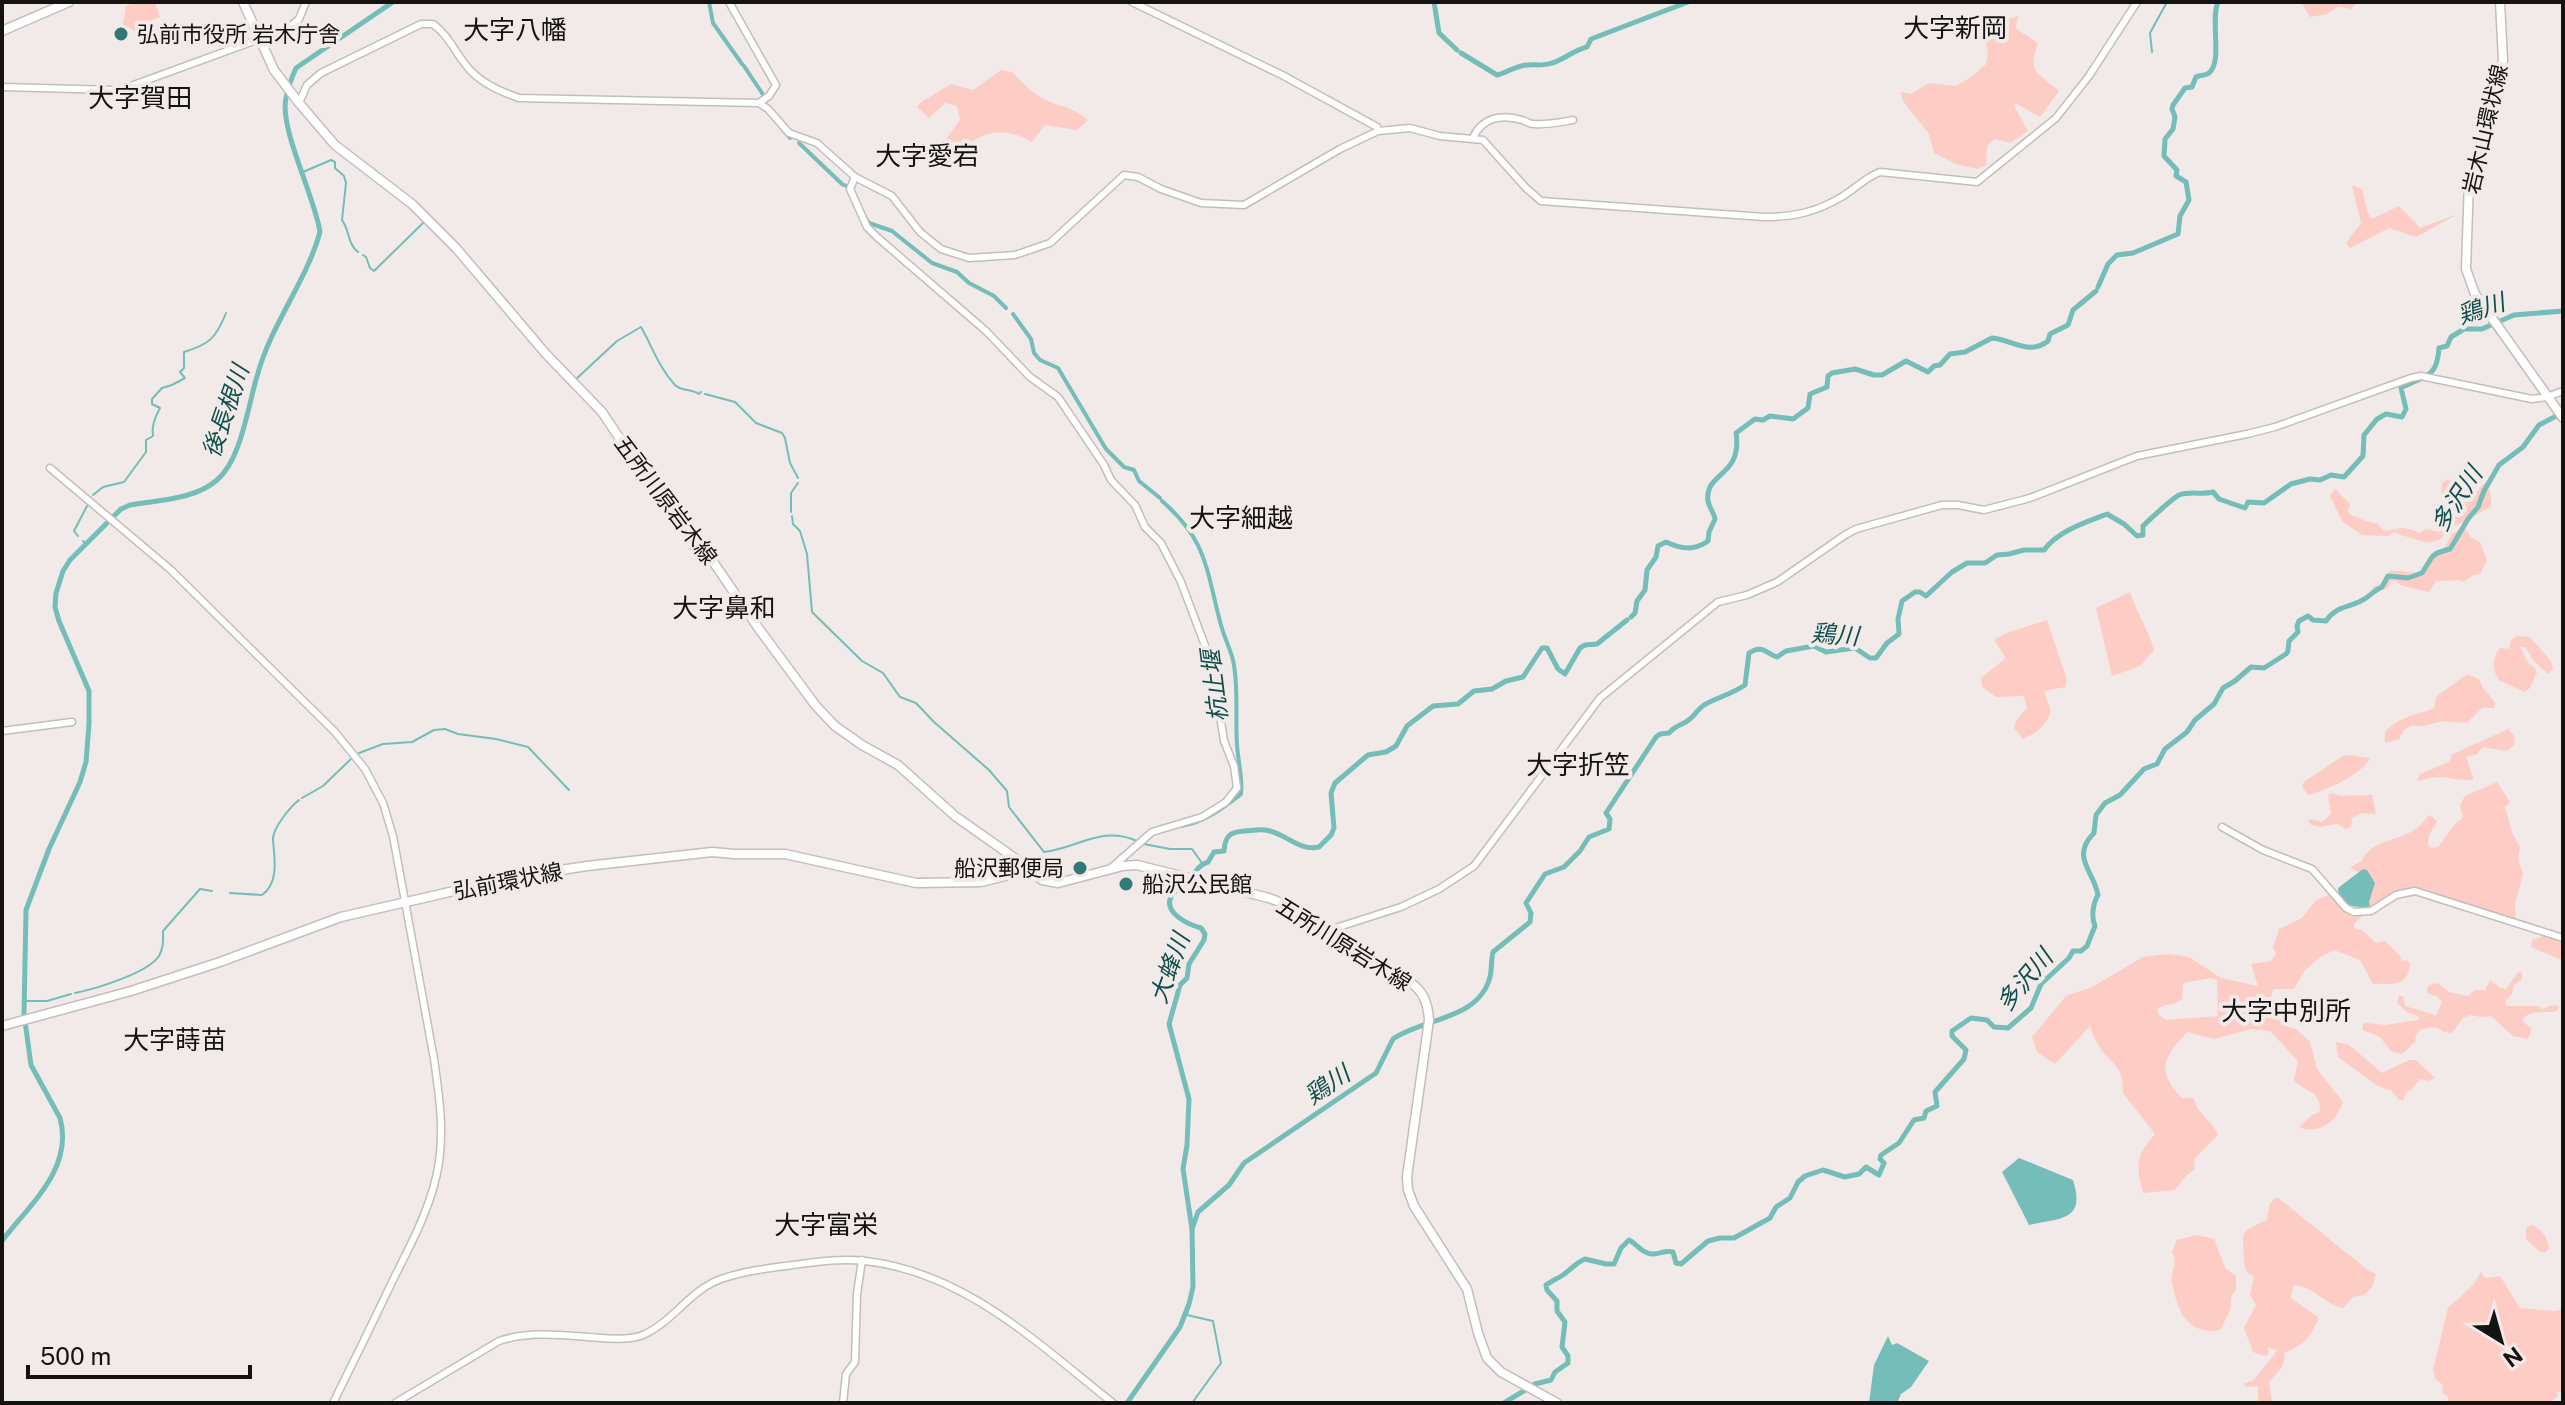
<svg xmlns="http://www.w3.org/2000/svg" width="2565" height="1405" viewBox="0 0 2565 1405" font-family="'Public Sans','Noto Sans JP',sans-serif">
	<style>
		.green { fill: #fdccc4; fill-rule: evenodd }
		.water { fill: #74bdb9 }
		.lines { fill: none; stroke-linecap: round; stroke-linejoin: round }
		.stream { stroke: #74bdb9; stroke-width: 2 }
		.canal { stroke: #74bdb9; stroke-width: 4 }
		.river { stroke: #74bdb9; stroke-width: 5 }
		.secondary-casing { stroke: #c4bdbb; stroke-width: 9 }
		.primary-casing { stroke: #c4bdbb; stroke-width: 11 }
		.secondary { stroke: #fff; stroke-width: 6 }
		.primary { stroke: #fff; stroke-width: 8 }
		.poi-dot { fill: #307975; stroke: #f2eae8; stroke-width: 3 }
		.labels { text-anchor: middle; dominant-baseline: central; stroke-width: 8; stroke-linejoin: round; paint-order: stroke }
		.poi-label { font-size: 22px; fill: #151212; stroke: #f2eae8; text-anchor: start }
		.street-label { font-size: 22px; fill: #151212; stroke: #f2eae8 }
		.water-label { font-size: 24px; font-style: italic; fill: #0d4f4d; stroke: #f2eae8 }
		.quarter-label { font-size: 26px; fill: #151212; stroke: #f2eae8 }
	</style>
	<rect width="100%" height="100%" fill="#f2eae8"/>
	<g class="green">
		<path d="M136,2H155L160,17L142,24L143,29L135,31L123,24L126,6Z"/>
		<path d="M2301,2H2357L2351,9L2338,6L2327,14L2310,17Z"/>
		<path d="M1964,14L1989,24L2019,16L2015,28L2038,43C2027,74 2038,72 2059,91L2040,117L2015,103L2014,106L2028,131L2010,143L1995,139L1987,146L1986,165L1977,169L1956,164L1934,153L1929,134L1903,101L1900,92L1911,94L1929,83L1956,86L1973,76L1986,64L1988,52L1985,41L1957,32Z"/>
		<path d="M1001,70L1012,72C1024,85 1036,97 1053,103C1068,108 1076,110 1088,120L1077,130L1045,125L1032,142C993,120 973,138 945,165L940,164L947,138L960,120L957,106L945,103L929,118L917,107L920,103L951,84L973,90Z"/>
		<path d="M2352,185L2362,189L2368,213L2372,219L2399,206L2420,228L2458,214L2416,237L2389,228L2350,248L2346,243L2361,223Z"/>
		<path d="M2448,479L2472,499L2481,486L2485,483C2490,488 2492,500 2491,507C2476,514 2465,522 2450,528C2441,543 2430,545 2414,539C2407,536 2401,536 2394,532L2388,536L2362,535L2342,521L2330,496L2335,489L2350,504L2348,511L2350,515C2360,517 2366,523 2377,523L2384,531C2402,530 2400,524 2419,533L2426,529L2439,532L2444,521L2460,512V507L2441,494L2442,483Z"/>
		<path d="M2458,530H2467L2470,537L2480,542L2487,560L2480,574L2473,575L2464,582L2459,580L2436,581L2429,592L2403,586L2395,581H2392L2388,588L2373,593L2372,587L2381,584L2390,571C2402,570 2409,575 2421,571L2432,553L2445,547L2451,535Z"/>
		<path d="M2130,592C2137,613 2148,629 2154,650L2140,666L2112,676L2096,608Z"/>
		<path d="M2047,620L2067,680L2065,687L2044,691L2051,711C2045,727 2039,731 2023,739L2014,728L2017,719L2027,708L2024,696L1996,697L1982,687L1981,678L2006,658L1994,640L2004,634Z"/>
		<path d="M2517,636L2530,637L2551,661L2553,669L2548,674L2533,660L2525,647H2520L2528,663L2534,667L2537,673L2529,689L2524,692L2499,680C2492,671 2492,657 2500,648L2509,649L2511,640Z"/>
		<path d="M2467,674L2479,679L2482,686L2495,703L2494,708H2482L2467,723L2443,721L2424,726H2411L2404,730L2399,739L2385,743V732C2403,714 2413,717 2434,708L2436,697Z"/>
		<path d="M2508,729L2514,736L2515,744L2507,751L2483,747L2477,754L2466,757L2474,779C2460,782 2451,777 2438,777C2430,777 2423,780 2417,781L2420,774L2447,763L2452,758L2451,755Z"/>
		<path d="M2350,755L2370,758C2363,774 2325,791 2308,795L2302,786L2304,782L2343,756Z"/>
		<path d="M2497,782L2510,802L2505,807L2512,832L2520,847L2518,859L2523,874L2515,904L2516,920L2422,890C2400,888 2387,899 2369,911L2365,909V876L2350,867L2362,861C2371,840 2393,842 2411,832C2418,829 2424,820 2430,815L2437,821L2429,835L2428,845L2431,848L2438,847L2456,823L2463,818L2460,805L2465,796Z"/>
		<path d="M2333,793L2339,796L2372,795L2376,814L2362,813L2352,818L2351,827L2346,829L2337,824L2320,827L2311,825L2308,821L2310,819L2322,822L2331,814L2328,795Z"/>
		<path d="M2331,894L2346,911L2364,914L2354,924V928L2362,930L2376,943L2385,941L2400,956L2402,961L2407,960L2410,964C2407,989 2393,983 2373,984L2360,960L2334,950L2319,958L2305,970L2294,989H2274L2268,1003L2280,1022L2285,1026L2296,1029L2310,1042L2317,1069L2343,1102C2336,1121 2321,1134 2301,1128L2300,1126L2312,1115L2320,1112C2320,1089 2308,1095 2294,1080L2298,1061L2270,1031L2251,1029L2214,1039L2187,1032C2164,1057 2155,1071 2182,1098H2194C2196,1113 2213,1121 2218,1135L2195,1158L2194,1170L2186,1176L2175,1190L2143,1193C2136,1162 2135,1158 2155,1134L2123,1093C2124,1064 2111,1066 2099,1046C2095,1040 2092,1033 2090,1026L2055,1064L2037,1052L2032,1037L2066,996L2092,987L2143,957L2169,954L2189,957L2221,978L2258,986L2251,964L2271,961L2276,954L2273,947L2279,929L2302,918L2316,900ZM2211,978L2217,980L2218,1016L2166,1020L2159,1015L2157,1009C2165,1003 2173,1006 2182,999L2183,983Z"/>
		<path d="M2547,935L2563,941V958L2559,959L2531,947L2532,940Z"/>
		<path d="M2518,972L2522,973V979L2514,985L2512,994L2505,1001L2507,1006H2537L2543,1009L2551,1005L2559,1006L2557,1011C2544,1014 2529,1008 2522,1021L2531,1028L2530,1036L2527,1039L2513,1036L2491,1016L2481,1017L2470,1015L2463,1018L2452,1033L2444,1032L2435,1027L2422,1029L2416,1034L2415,1042L2402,1054L2391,1051L2380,1037L2363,1030V1024L2366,1023L2385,1025L2419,1020V1017L2407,1012L2397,1003L2399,996H2403L2405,1006C2416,1010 2427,1011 2436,1016L2442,1002L2438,997L2427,993V989L2429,985L2438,983L2449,992L2468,996L2475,990H2485L2490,980L2500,988L2506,989Z"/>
		<path d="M2336,1042L2349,1045L2382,1073L2409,1060H2416L2435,1078L2429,1081L2420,1079L2411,1090L2406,1092L2403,1100H2399L2392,1091L2378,1086L2338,1057Z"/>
		<path d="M2277,1197L2369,1271L2376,1274L2372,1287L2364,1295L2353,1297L2343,1308C2325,1305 2311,1284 2293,1286L2291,1298L2319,1318C2308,1340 2306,1343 2284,1353C2287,1365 2277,1374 2269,1381L2272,1403H2254L2258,1401V1386L2247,1387L2243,1384L2254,1380L2277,1351L2268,1347L2269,1354L2264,1356L2253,1352L2244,1328L2256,1305L2250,1295L2254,1276C2250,1274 2246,1274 2245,1267C2244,1264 2242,1236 2244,1234C2247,1228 2261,1223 2267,1220L2270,1203Z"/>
		<path d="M2533,1225C2543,1231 2547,1237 2549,1248L2546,1252H2540L2526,1239V1228Z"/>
		<path d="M2197,1235L2214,1239L2226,1269L2236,1276V1291L2232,1294L2230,1311L2220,1330C2187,1335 2178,1312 2172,1283C2170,1271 2179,1263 2172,1252L2177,1240Z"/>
		<path d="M2481,1272L2485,1278L2500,1276L2520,1308L2554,1311L2563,1309V1392H2557V1397L2549,1403H2448V1397L2443,1393L2442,1384L2435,1379L2433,1370L2448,1308L2473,1285Z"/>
	</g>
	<g class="water">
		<path d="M2363,869L2367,870L2375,883L2369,902L2370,906C2356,910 2339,904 2338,888Z"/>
		<path d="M2019,1158L2073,1180C2086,1221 2061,1218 2029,1225L2002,1172Z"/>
		<path d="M1888,1336L1892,1345L1897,1343L1929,1361L1911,1387L1901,1394L1897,1403H1869L1874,1365Z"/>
	</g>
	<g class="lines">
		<g class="stream">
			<path d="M2152,52L2150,33L2167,2"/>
			<path d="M303,172L331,160L335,162V168L344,176L346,183L342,220C350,231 347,243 358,252"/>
			<path d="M363,255L366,257L370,268L374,271L424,222L461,259"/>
			<path d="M575,380L617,341L641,327C652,346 659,368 675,385C682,392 691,388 699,394L701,392"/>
			<path d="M705,394L735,402L756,423L782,433L785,438L790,463L798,478"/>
			<path d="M93,495L103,487L124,482L146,452V440L153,436C151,426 155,417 160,408L152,404V399L162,388L172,385L185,378L180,372L184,368V352C210,344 216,338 226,313"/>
			<path d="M791,512V493L798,483"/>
			<path d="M792,516L793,524L800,531L807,554L812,612L862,661L883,673L900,697L916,703L934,722L989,770L1007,791L1009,807L1044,852C1078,848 1102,825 1137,841"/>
			<path d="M78,536L74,531L87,506"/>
			<path d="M83,541L86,544"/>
			<path d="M359,753L383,744L412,742L434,730L445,729L458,734L496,739L528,747L569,790"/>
			<path d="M302,798L323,786L353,757"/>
			<path d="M1144,844L1170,849H1192L1202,863"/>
			<path d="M230,893L262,895C280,882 274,857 273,839C273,828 290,807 299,800"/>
			<path d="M75,993C95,989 148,973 159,956C164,947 163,940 163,931L200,889L212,891"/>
			<path d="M25,1001H47L71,994"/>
			<path d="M1189,1304L1187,1315L1213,1321L1221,1363L1192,1403"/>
		</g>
		<g class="canal">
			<path d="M709,2L713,23L742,64"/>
			<path d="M744,66L764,96"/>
			<path d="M783,130L790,138"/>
			<path d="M799,143L842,184L851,188"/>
			<path d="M865,217L869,223L892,231L932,263L957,272L969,283L994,296L1006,308"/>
			<path d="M1013,314L1031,339L1034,353L1040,360L1058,368L1106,449L1124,467L1134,470L1139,481L1160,498"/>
			<path d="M1162,501C1208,541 1206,570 1221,625C1224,637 1230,648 1233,660C1239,687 1235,718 1237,745C1238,761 1243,779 1241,794C1223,808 1204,823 1181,826"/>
		</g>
		<g class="river">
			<path d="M1434,2L1439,33L1457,50"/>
			<path d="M1461,53L1497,75C1505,73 1513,68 1521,66C1532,63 1540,67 1552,63C1565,59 1574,50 1587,47L1591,39L1688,2"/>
			<path d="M2098,287L2108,264L2117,255L2133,253L2178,234L2180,216L2189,200L2186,182L2176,176L2177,170L2164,156L2165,139L2173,129L2175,117L2172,109L2173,105L2185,88L2192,87L2196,77C2200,75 2205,76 2209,73C2223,62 2210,20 2218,2"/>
			<path d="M1631,617L1635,613L1637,601L1645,590L1647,570L1656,557L1658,546L1666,542C1681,549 1694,551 1708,541L1709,532L1715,519C1714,513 1709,507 1708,501C1704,472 1743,477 1736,433L1755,419L1763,420L1770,416L1793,419L1808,408L1810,394L1827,387L1828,376L1832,373L1855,369L1874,375H1882L1906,361L1928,372L1934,366L1940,365L1950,354L1965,352L1992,338C2013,340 2029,356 2048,341L2050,334L2068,325L2073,310L2096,291"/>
			<path d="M1192,1229L1198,1212L1229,1185L1244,1163L1376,1073L1393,1039C1423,1018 1479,1020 1490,977C1492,969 1491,960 1493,952L1530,922L1531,913L1526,903L1545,874L1564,867L1580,851L1589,837L1609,829L1610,819L1606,813L1656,737L1660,734L1669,733C1676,724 1682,726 1690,719C1695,715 1698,709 1704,705C1716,698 1732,694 1745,685L1749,653C1763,644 1765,653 1777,657L1786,651L1814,646L1826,652L1855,648L1870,658H1876L1887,643L1899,634L1898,619L1902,601L1915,592H1920L1926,596L1952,572L1967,563H1985L1997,555L2009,554L2024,550H2044C2058,531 2086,522 2107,514L2124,524L2137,536L2143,535V526C2150,519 2173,498 2179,495C2190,491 2201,495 2213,492L2219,499L2245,508L2248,502L2264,503L2291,484L2310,479L2320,480L2331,475L2344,477L2363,456L2364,435L2377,419L2386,414L2402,417L2406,409L2401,388C2425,375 2437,379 2439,348L2447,346L2451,337L2464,329H2482L2514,315L2563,311"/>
			<path d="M2,1241C29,1205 74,1169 60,1118L31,1065L24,1014L26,910L49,849L80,782L86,762L89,724V691L59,621L55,607L56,593L63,571L70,560L121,509L130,505C158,500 194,500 217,480C242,459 248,404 258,373C271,325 307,280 320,232C315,197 279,128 286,98C288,88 292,77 296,68L393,2"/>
			<path d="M1127,1403L1180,1327L1189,1304L1193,1287L1192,1229L1183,1169L1187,1145L1189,1099L1169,1024L1180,985L1187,978L1189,964L1204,940L1205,934L1201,928C1190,925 1161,913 1172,895C1175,889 1183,889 1187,884C1195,876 1195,866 1208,862L1214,852L1224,851C1225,836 1230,832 1244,831C1254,831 1260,828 1270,831C1288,836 1300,851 1319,847L1331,835L1334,828L1331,793L1335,783L1368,755L1386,752L1396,746L1407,726L1433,706L1458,704L1474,691L1492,689L1506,681L1523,677L1542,648H1547L1558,669L1565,674L1580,648L1585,645L1597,644L1627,620"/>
			<path d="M1504,1403L1535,1384L1551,1380L1555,1372L1568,1363V1356L1562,1347L1565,1322L1557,1311V1301L1547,1290L1546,1285C1551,1281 1557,1279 1563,1275C1571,1269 1576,1263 1585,1259L1606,1264H1614L1621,1248L1629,1240C1637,1244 1642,1254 1653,1254C1661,1254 1664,1250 1673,1252L1676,1263L1681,1264L1708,1241L1720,1238H1734L1770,1218L1776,1207L1790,1198L1798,1182L1805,1176L1823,1170L1845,1177L1859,1174L1866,1167L1879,1175L1884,1163L1880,1159L1881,1155L1899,1143L1914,1120L1924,1118L1926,1111L1937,1106L1935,1092L1964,1059L1966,1050L1952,1036V1031L1971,1018L1987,1020L1994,1027L2008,1028L2031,1008L2041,984L2069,958L2073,951H2081L2087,946L2095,926C2091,917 2093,903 2098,895C2094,871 2070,857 2094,833L2096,815L2105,803L2120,795L2144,769L2157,764L2165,749L2187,732L2195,720L2214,704L2223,688L2235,681L2251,667L2264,668L2286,654L2288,651L2289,641L2298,632L2297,626L2299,621L2308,616L2313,620L2326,621C2336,605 2352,608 2366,598C2372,594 2375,590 2382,587L2388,576L2408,578L2422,573L2432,557L2437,553L2450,549L2455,541L2468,519L2478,507L2484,491L2499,465L2523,447L2539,425L2560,414"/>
		</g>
		<defs>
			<g id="secondary">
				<path d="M729,2L776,85L769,96L759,103"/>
				<path d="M1132,2L1282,75L1377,127"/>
				<path d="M2,87L114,90L128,87L287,29L299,19L306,2"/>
				<path d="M299,103L307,85L321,73L421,24H433C448,35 454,50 465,64C478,82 499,91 519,98L759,103L768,109L789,133L817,143L855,177L892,196L920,232L941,249L969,258L1015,255L1050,243L1124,175L1138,177L1161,189L1201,203L1244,205L1340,149L1378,131L1410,128L1440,136L1483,140L1526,188L1541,201L1764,217C1794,217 1817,212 1843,196C1856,188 1866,177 1880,172L1977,182L2056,118L2089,76L2137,2"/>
				<path d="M1473,138C1482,117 1502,114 1522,120C1528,122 1529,124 1534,124C1547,125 1561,122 1573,120"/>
				<path d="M855,177L850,189L867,227L877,237L986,331L1030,377L1058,397L1104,465L1111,480L1135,505L1145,527L1161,543L1181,582L1209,656L1212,687L1219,709L1224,741L1234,766L1237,788L1226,802L1202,817L1152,832L1111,868"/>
				<path d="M50,468L171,570L335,732L365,769L383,803L393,836L434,1059C439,1094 444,1127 439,1162C433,1203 413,1240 395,1276C375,1318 354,1361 333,1403"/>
				<path d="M2,731L72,722"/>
				<path d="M2222,827L2263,850L2312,869L2346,908L2354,912L2371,911L2396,895L2415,891L2563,938"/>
				<path d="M1326,931L1401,907L1439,889L1474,866L1600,698L1718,602L1747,595L1777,582L1845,535L1856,529L1942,505H1958L1984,510L2030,498L2137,456L2247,434L2275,427L2411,378L2421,376L2532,399L2547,397L2563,391"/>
				<path d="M395,1403L499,1341C532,1330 567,1336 601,1338C614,1339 631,1340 643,1335C673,1322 690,1290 721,1279C744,1271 769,1268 793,1265C816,1262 841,1258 865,1261C965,1272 1038,1344 1113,1403"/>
				<path d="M843,1403L846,1374L855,1362L857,1294L862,1260"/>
			</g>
			<g id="primary">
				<path d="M243,2L274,70L299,103L335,145L412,204L456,248L546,354L602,412L620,439L686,522L759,629L816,706L835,726L862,745L898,765L955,816L1016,859L1042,880L1058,883L1123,866L1137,865L1269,898C1301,909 1325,935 1354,952C1373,964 1398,971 1415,986C1425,995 1428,1006 1429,1020L1407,1177L1408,1190L1414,1206L1467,1289L1478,1333L1487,1358L1501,1372L1557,1403"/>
				<path d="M2500,2L2503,60L2495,100L2469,181L2466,269L2475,294L2563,418"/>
				<path d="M2,31L69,2"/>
				<path d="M2,1026L131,991L220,962L341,917L515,877L587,866L712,852L734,854H785L916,883L981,882L1029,870"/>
			</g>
		</defs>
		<use href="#secondary" class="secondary-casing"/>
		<use href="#primary" class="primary-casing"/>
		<use href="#secondary" class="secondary"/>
		<use href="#primary" class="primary"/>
	</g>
	<g class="poi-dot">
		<circle cx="121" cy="34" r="8"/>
		<circle cx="1080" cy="868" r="8"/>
		<circle cx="1126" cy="884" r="8"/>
	</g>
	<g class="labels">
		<g class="poi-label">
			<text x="137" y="34">弘前市役所 岩木庁舎</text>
			<text x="1064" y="868" text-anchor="end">船沢郵便局</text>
			<text x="1142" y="884">船沢公民館</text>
		</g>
		<g class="street-label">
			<text transform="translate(2485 129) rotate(-77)">岩木山環状線</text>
			<text transform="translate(666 500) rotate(53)">五所川原岩木線</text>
			<text transform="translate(508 881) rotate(-11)">弘前環状線</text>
			<text transform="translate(1344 944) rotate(32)">五所川原岩木線</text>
		</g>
		<g class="water-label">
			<text transform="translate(2481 308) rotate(-18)">鶏川</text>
			<text transform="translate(225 411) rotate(-71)">後長根川</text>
			<text transform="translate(2456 499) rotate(-57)">多沢川</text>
			<text transform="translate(1835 634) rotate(4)">鶏川</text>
			<text transform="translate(1214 686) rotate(-97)">杭止堰</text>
			<text transform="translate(1169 968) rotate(-70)">大蜂川</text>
			<text transform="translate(2024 980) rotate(-50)">多沢川</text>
			<text transform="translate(1327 1084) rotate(-34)">鶏川</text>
		</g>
		<g class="quarter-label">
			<text x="1955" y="27">大字新岡</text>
			<text x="515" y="29">大字八幡</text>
			<text x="140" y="97">大字賀田</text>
			<text x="927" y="155">大字愛宕</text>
			<text x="1241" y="517">大字細越</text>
			<text x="724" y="607">大字鼻和</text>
			<text x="1578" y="764">大字折笠</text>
			<text x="2286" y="1010">大字中別所</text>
			<text x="175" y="1039">大字蒔苗</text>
			<text x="826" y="1224">大字富栄</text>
		</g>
	</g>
	<rect width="2565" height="1405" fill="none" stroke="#151212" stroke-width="8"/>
	<g transform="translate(2501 1341) rotate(143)" stroke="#f2eae8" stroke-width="6" paint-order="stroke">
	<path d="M0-6L14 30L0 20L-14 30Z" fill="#151212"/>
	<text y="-12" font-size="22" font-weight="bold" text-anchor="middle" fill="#151212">N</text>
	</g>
	<path d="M28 1365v12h222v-12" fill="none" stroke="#151212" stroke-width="4"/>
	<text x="40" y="1365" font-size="24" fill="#151212" stroke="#f2eae8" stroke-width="6" paint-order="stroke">500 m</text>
</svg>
